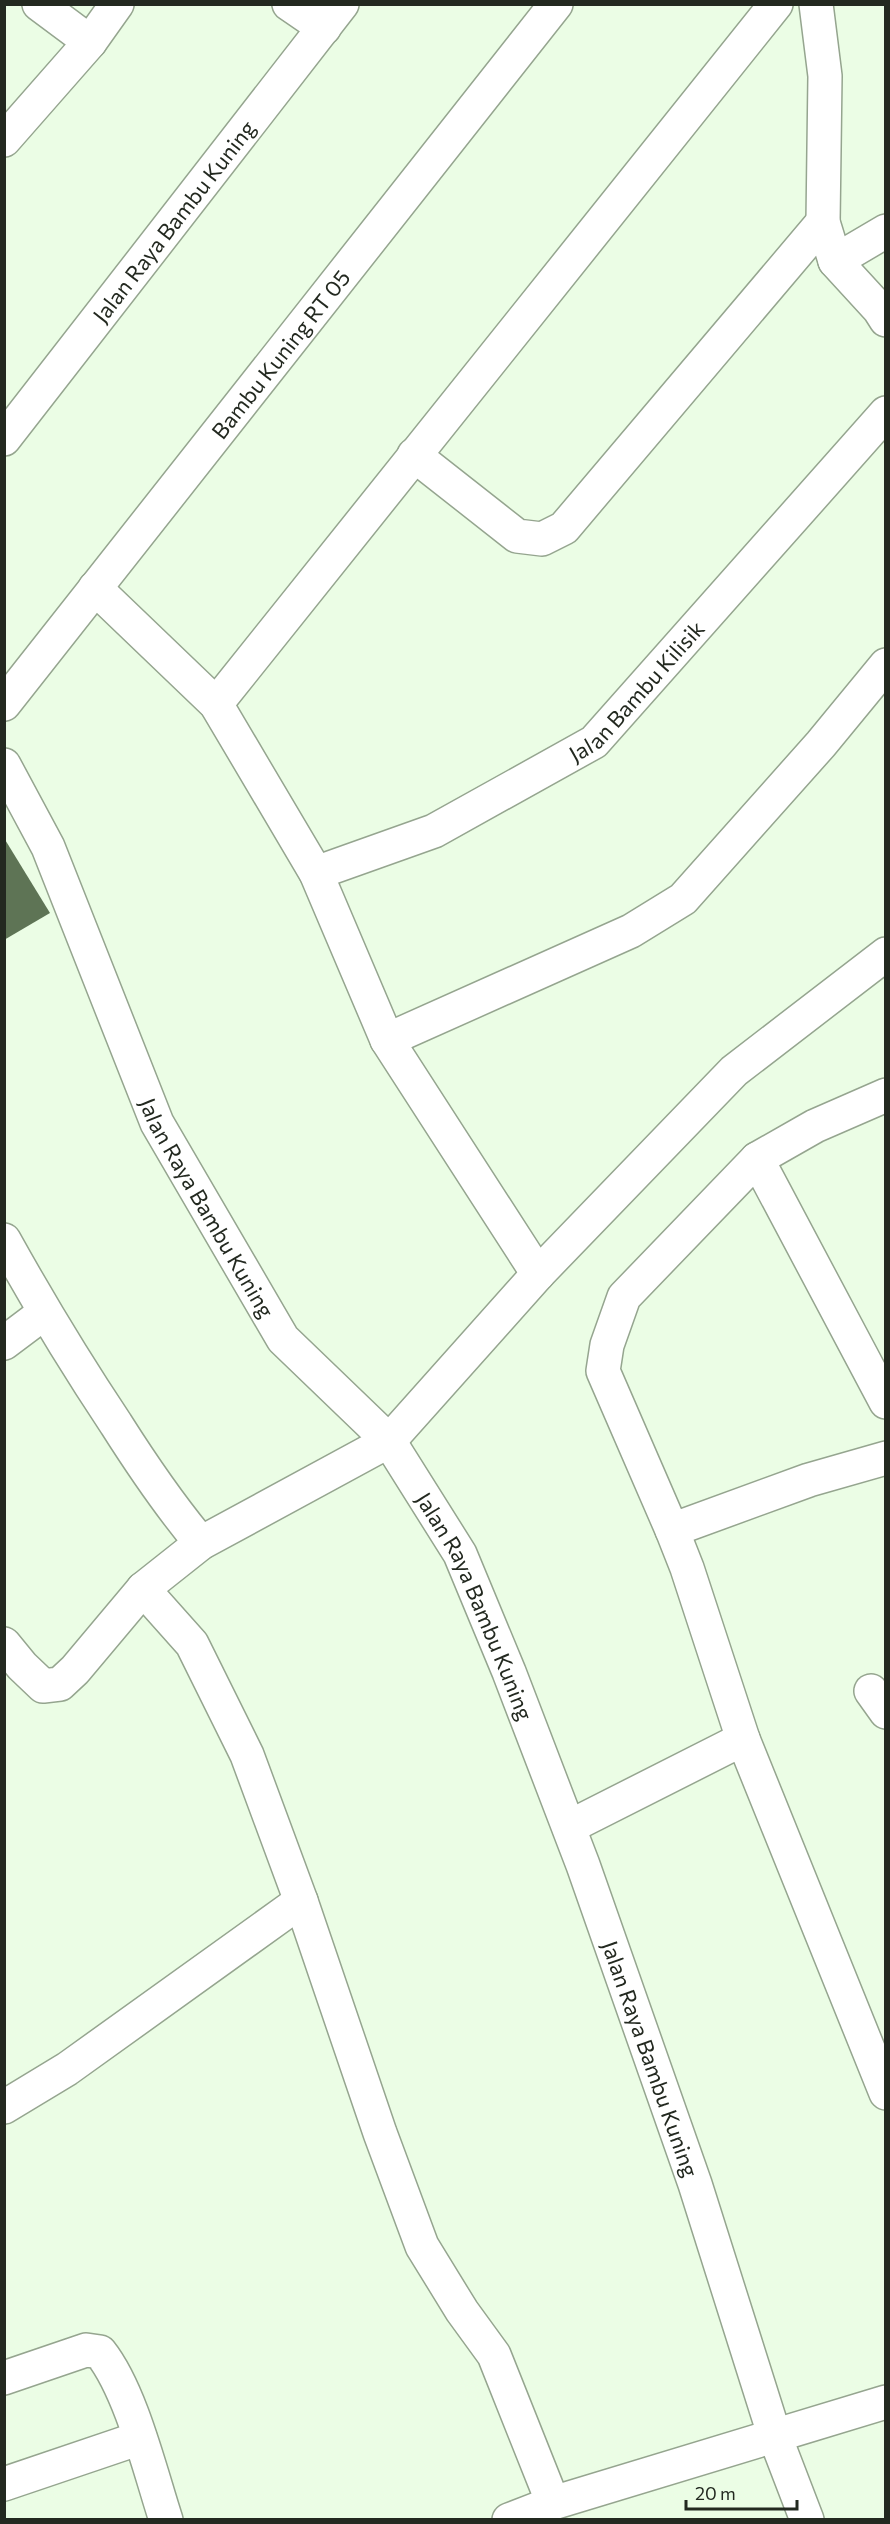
<svg xmlns="http://www.w3.org/2000/svg" width="890" height="2524" viewBox="0 0 890 2524" font-family="Commissioner,sans-serif">
	<style>
		.building { fill: #5e7455 }
		.lines { fill: none; stroke-linecap: round; stroke-linejoin: round }
		.minor-casing { stroke: #95a58f; stroke-width: 36 }
		.minor { stroke: #fff; stroke-width: 33 }
		.labels { text-anchor: middle; dominant-baseline: central; stroke-width: 6; stroke-linejoin: round; paint-order: stroke }
		.street-label { font-size: 22px; fill: #232920; stroke: #ebfde5 }
	</style>
	<rect width="100%" height="100%" fill="#ebfde5"/>
	<path class="building" d="M4,838L50,913L4,940Z"/>
	<g class="lines">
		<defs>
			<g id="minor">
				<path d="M39,4L90,42"/>
				<path d="M289,4L324,28"/>
				<path d="M816,4L825,76L823,222L835,261L879,309L886,320"/>
				<path d="M4,140L90,42L117,4"/>
				<path d="M835,261L886,231"/>
				<path id="s1" d="M4,439L342,4"/>
				<path d="M414,455L517,536L542,539L564,528L823,222"/>
				<path d="M95,588L216,704L316,873L387,1040L538,1274"/>
				<path id="s2" d="M4,704L556,4"/>
				<path d="M216,704L776,4"/>
				<path id="s3" d="M4,765L48,847L157,1123L283,1339L389,1441L460,1554L509,1672L583,1865L695,2184L774,2434L807,2520"/>
				<path id="s4" d="M316,873L434,831L594,742L886,413"/>
				<path d="M387,1040L631,931L683,899L821,744L886,665"/>
				<path d="M757,1159L886,1402"/>
				<path d="M4,1240C39,1303 76,1364 116,1424C142,1465 169,1505 201,1543"/>
				<path d="M4,1343L44,1313"/>
				<path d="M672,1530L603,1371L607,1345L624,1297L757,1159L815,1126L886,1095"/>
				<path d="M4,1644L22,1666L43,1686L60,1684L75,1670L143,1589"/>
				<path d="M871,1691L886,1712"/>
				<path d="M743,1739L687,1568L672,1530L809,1480L886,1458"/>
				<path d="M569,1827L743,1739L886,2093"/>
				<path d="M4,2107L67,2069L301,1901"/>
				<path d="M4,2378L86,2350L100,2352C131,2391 150,2471 166,2520"/>
				<path d="M4,2484L140,2438"/>
				<path d="M553,2503L494,2355L462,2311L422,2246L380,2133L301,1901L247,1755L192,1644L143,1589L201,1543L389,1441L538,1274L734,1071L886,954"/>
				<path d="M509,2520L553,2503L886,2402"/>
			</g>
		</defs>
		<use href="#minor" class="minor-casing"/>
		<use href="#minor" class="minor"/>
	</g>
	<g class="labels">
		<g class="street-label">
			<text stroke="none"><textPath href="#s1" startOffset="276">Jalan Raya Bambu Kuning</textPath></text>
			<text stroke="none"><textPath href="#s2" startOffset="446">Bambu Kuning RT 05</textPath></text>
			<text stroke="none"><textPath href="#s4" startOffset="374">Jalan Bambu Kilisik</textPath></text>
			<text stroke="none"><textPath href="#s3" startOffset="488">Jalan Raya Bambu Kuning</textPath></text>
			<text stroke="none"><textPath href="#s3" startOffset="974">Jalan Raya Bambu Kuning</textPath></text>
			<text stroke="none"><textPath href="#s3" startOffset="1460">Jalan Raya Bambu Kuning</textPath></text>
		</g>
	</g>
	<rect width="890" height="2524" fill="none" stroke="#232920" stroke-width="12"/>
	<path d="M686 2500v9h111v-9" fill="none" stroke="#232920" stroke-width="3"/>
	<text x="695" y="2500" font-size="18" fill="#232920" stroke="#ebfde5" stroke-width="4.5" paint-order="stroke">20 m</text>
</svg>
